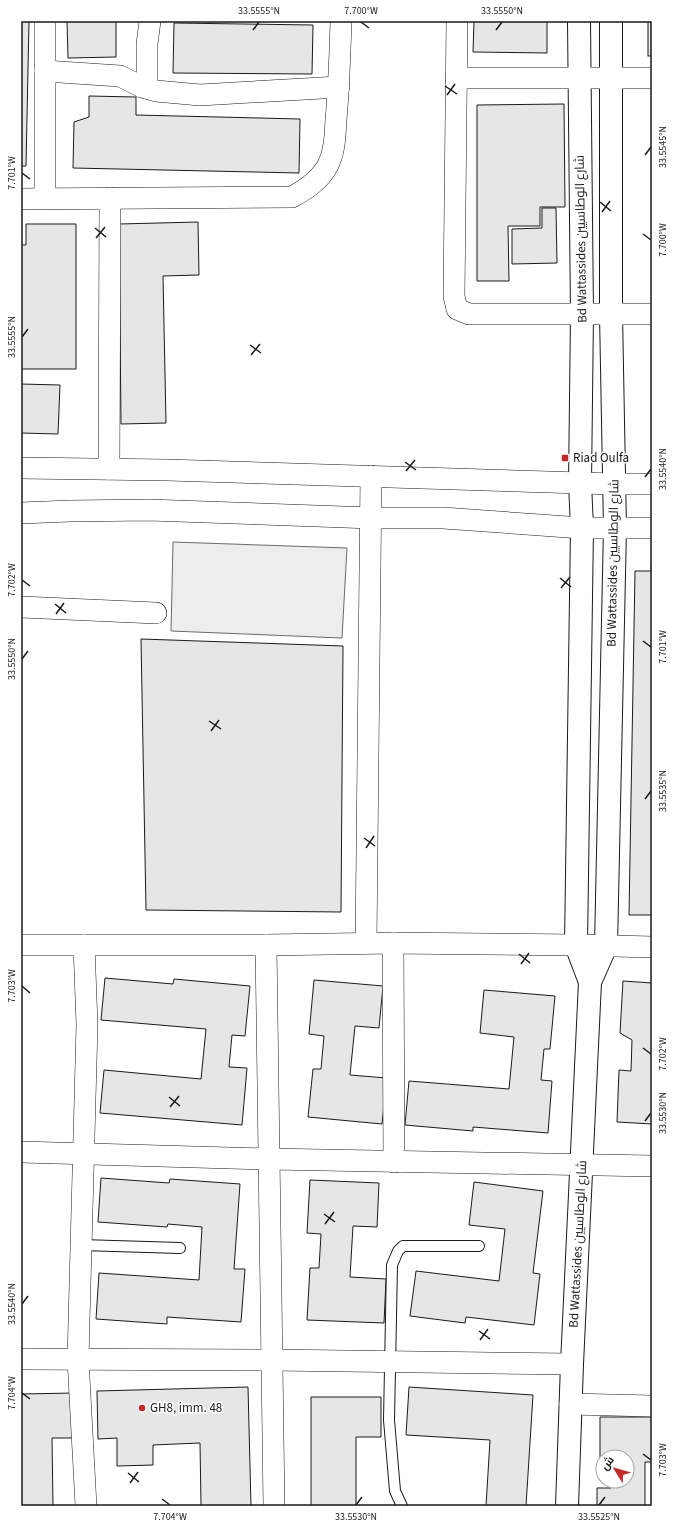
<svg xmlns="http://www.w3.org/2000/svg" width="673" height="1527" viewBox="0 0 673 1527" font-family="'Source Sans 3',Cairo,sans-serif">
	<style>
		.built { fill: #ededed; stroke: #6a6a6a }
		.building { fill: #e6e6e6; stroke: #1a1a1a }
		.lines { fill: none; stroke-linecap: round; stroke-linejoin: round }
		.service-casing { stroke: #1a1a1a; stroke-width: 12 }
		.minor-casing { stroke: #1a1a1a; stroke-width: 22 }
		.tertiary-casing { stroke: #1a1a1a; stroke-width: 24 }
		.service { stroke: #fff; stroke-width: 10 }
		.minor { stroke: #fff; stroke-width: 21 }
		.tertiary { stroke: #fff; stroke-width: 22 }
		.ticks { fill: none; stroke: #1a1a1a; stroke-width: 1.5 }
		.poi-dot { fill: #c62828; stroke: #fff; stroke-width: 1.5 }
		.labels { text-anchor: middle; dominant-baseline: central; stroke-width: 3; stroke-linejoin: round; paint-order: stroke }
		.street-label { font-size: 13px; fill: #1a1a1a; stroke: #fff }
		.poi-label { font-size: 13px; fill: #1a1a1a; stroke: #fff; text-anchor: start }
		.neatline { fill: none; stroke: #1a1a1a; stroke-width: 1.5 }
		.ticks-label { font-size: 10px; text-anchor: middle; fill: #1a1a1a }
	</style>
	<rect width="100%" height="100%" fill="#fff"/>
	<path class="built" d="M173,542L347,548L342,638L171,631Z"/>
	<g class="building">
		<path d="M21,21H29L26,166H21Z"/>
		<path d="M67,21H116V57L68,58Z"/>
		<path d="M474,21H547V53L473,52Z"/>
		<rect x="648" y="21" width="4" height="35"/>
		<path d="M174,23L313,25L312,74L173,73Z"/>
		<path d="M89,96L136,97V115L300,119L299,173L73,168L74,122L89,117Z"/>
		<path d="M564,104L565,207H540V226H508L509,281H477V105Z"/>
		<path d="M542,208H556L557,263L512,264V229L542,228Z"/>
		<path d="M198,222L199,275L163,276L166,423L121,424L119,224Z"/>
		<path d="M26,224H76V369H21V245H26Z"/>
		<path d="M21,384L60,385L58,434L21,433Z"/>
		<path d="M652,555V915H629L635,571H651Z"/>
		<path d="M141,639L343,646L341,912L146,910Z"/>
		<path d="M105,978L173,984L174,979L250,986L245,1036L232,1035L229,1067L247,1068L242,1125L100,1113L104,1070L201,1079L206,1029L101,1020Z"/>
		<path d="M314,980L383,986L379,1028L355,1026L350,1075L387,1078L382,1124L308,1117L313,1069H321L324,1036L309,1034Z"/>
		<path d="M623,981L652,983V1124L617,1122L619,1070L631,1071L632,1040L620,1033Z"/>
		<path d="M484,990L555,996L550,1049H544L541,1080L552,1081L548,1133L473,1127V1131L405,1125L409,1081L509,1089L514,1037L480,1033Z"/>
		<path d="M101,1178L169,1183L170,1179L240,1184L234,1269H245L241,1322L167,1317V1324L96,1319L99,1273L199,1280L202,1227L168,1224L167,1227L98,1222Z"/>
		<path d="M310,1180L379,1183L377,1227L353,1226L350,1277L386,1279L384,1323L307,1320L310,1268H319L321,1234L307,1233Z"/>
		<path d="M474,1182L543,1191L533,1273L540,1274L534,1325L466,1317L465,1323L410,1316L416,1271L499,1281L505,1229L469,1225Z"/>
		<path d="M248,1387L251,1506H201L200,1443L153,1445V1465L117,1466V1438L98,1439L97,1391Z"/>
		<path d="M409,1387L533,1395L526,1506H486L490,1440L406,1435Z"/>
		<path d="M74,1393L75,1438H52L53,1506H21V1394Z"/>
		<path d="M311,1397H381V1437H356V1506H311Z"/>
		<path d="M600,1417H652V1462H645V1506H597V1488H611V1481H627V1457H603V1470H600Z"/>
	</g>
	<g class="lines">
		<defs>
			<g id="service">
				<path d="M81,1245L180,1248"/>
				<path d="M402,1506L395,1491L389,1420L392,1265L398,1251L403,1246H479"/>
			</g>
			<g id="minor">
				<path d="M45,21V198"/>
				<path d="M457,21L454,296L457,309L469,314H652"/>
				<path d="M45,71L120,76L142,87L156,91L200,95L339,87"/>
				<path d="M456,78H652"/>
				<path d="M147,88V44L150,21"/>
				<path d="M21,199L292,197C307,189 320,180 328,165C335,151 335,135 336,120C339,87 340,54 341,21"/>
				<path d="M21,468L167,470L614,484H652"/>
				<path d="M109,469L110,198"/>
				<path d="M21,513L70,511L149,510L372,518H443L582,528H652"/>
				<path d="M21,607L156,613"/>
				<path d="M366,943L371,476"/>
				<path d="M393,943L394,1162"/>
				<path d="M21,945H266L393,943L576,945L652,947"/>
				<path d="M84,945L87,1025L78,1359L86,1506"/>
				<path d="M266,945L274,1506"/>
				<path d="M21,1152L269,1159L652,1166"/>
				<path d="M21,1359L272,1360L572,1364"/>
				<path d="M570,1404L652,1406"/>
			</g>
			<g id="tertiary">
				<path d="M579,21L582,314L580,483L582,528L576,945L590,982"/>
				<path d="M567,1506L572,1364L590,982L606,946L615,528L611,314V21"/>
			</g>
		</defs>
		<use href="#service" class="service-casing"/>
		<use href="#minor" class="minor-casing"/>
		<use href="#tertiary" class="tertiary-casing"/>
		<use href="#service" class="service"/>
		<use href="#minor" class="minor"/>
		<use href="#tertiary" class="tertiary"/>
	</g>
	<path class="ticks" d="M361,22L369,28M253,30L259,22M496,30L502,22M445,86L457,94M447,95L455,84M645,155L651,147M22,173L30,179M600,202L611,211M602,212L610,201M95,228L106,237M643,234L651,240M96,238L105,227M22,337L28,329M250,345L261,353M251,355L260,344M405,462L416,470M406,471L415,460M645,477L651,469M560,578L571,587M22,580L30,586M561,588L570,577M55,604L66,613M56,614L64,603M643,641L651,647M22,659L28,651M209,721L221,729M211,731L219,720M645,799L651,791M364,838L375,846M366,848L374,836M519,954L530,963M521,964L529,953M22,986L30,993M643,1048L651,1054M169,1097L180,1106M170,1107L179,1096M645,1121L651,1113M324,1214L335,1222M325,1224L334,1212M22,1304L28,1296M479,1331L490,1339M480,1340L488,1329M22,1393L30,1399M643,1454L651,1460M128,1473L139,1482M130,1483L138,1472M162,1499L170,1505M356,1505L362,1497M599,1505L605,1497"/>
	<g class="poi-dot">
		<rect x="561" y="454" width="8" height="8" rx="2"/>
		<circle cx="142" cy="1408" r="4"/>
	</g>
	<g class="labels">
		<g class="street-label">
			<text transform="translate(581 239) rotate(-91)">Bd Wattassides شارع الوطاسيين</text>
			<text transform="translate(613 563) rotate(-89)">Bd Wattassides شارع الوطاسيين</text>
			<text transform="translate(578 1244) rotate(-87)">Bd Wattassides شارع الوطاسيين</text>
		</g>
		<g class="poi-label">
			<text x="573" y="458">Riad Oulfa</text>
			<text x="150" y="1408">GH8, imm. 48</text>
		</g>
	</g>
	<rect width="673" height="1527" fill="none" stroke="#ffffff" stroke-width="44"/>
	<g transform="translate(615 1469) rotate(307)"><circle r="19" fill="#ffffff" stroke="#a3a3a3"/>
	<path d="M0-3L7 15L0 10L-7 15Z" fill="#c62828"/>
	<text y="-6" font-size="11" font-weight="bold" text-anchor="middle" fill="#1a1a1a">ش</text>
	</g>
	<rect x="22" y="22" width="629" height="1483" class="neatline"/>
	<g class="ticks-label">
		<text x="259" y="14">33.5555°N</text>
		<text x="361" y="14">7.700°W</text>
		<text x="502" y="14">33.5550°N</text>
		<text transform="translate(662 147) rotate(-90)" y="4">33.5545°N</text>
		<text transform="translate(11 173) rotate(-90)" y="4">7.701°W</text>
		<text transform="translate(662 240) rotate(-90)" y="4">7.700°W</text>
		<text transform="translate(11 337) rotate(-90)" y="4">33.5555°N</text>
		<text transform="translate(662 469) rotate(-90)" y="4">33.5540°N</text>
		<text transform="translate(11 580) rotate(-90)" y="4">7.702°W</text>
		<text transform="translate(662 647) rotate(-90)" y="4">7.701°W</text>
		<text transform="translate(11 659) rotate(-90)" y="4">33.5550°N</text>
		<text transform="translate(662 791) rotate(-90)" y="4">33.5535°N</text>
		<text transform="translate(11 986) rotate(-90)" y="4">7.703°W</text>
		<text transform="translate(662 1054) rotate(-90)" y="4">7.702°W</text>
		<text transform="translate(662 1113) rotate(-90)" y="4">33.5530°N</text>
		<text transform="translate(11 1304) rotate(-90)" y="4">33.5540°N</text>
		<text transform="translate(11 1393) rotate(-90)" y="4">7.704°W</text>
		<text transform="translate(662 1460) rotate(-90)" y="4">7.703°W</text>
		<text x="170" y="1520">7.704°W</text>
		<text x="356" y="1520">33.5530°N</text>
		<text x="599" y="1520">33.5525°N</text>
	</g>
</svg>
